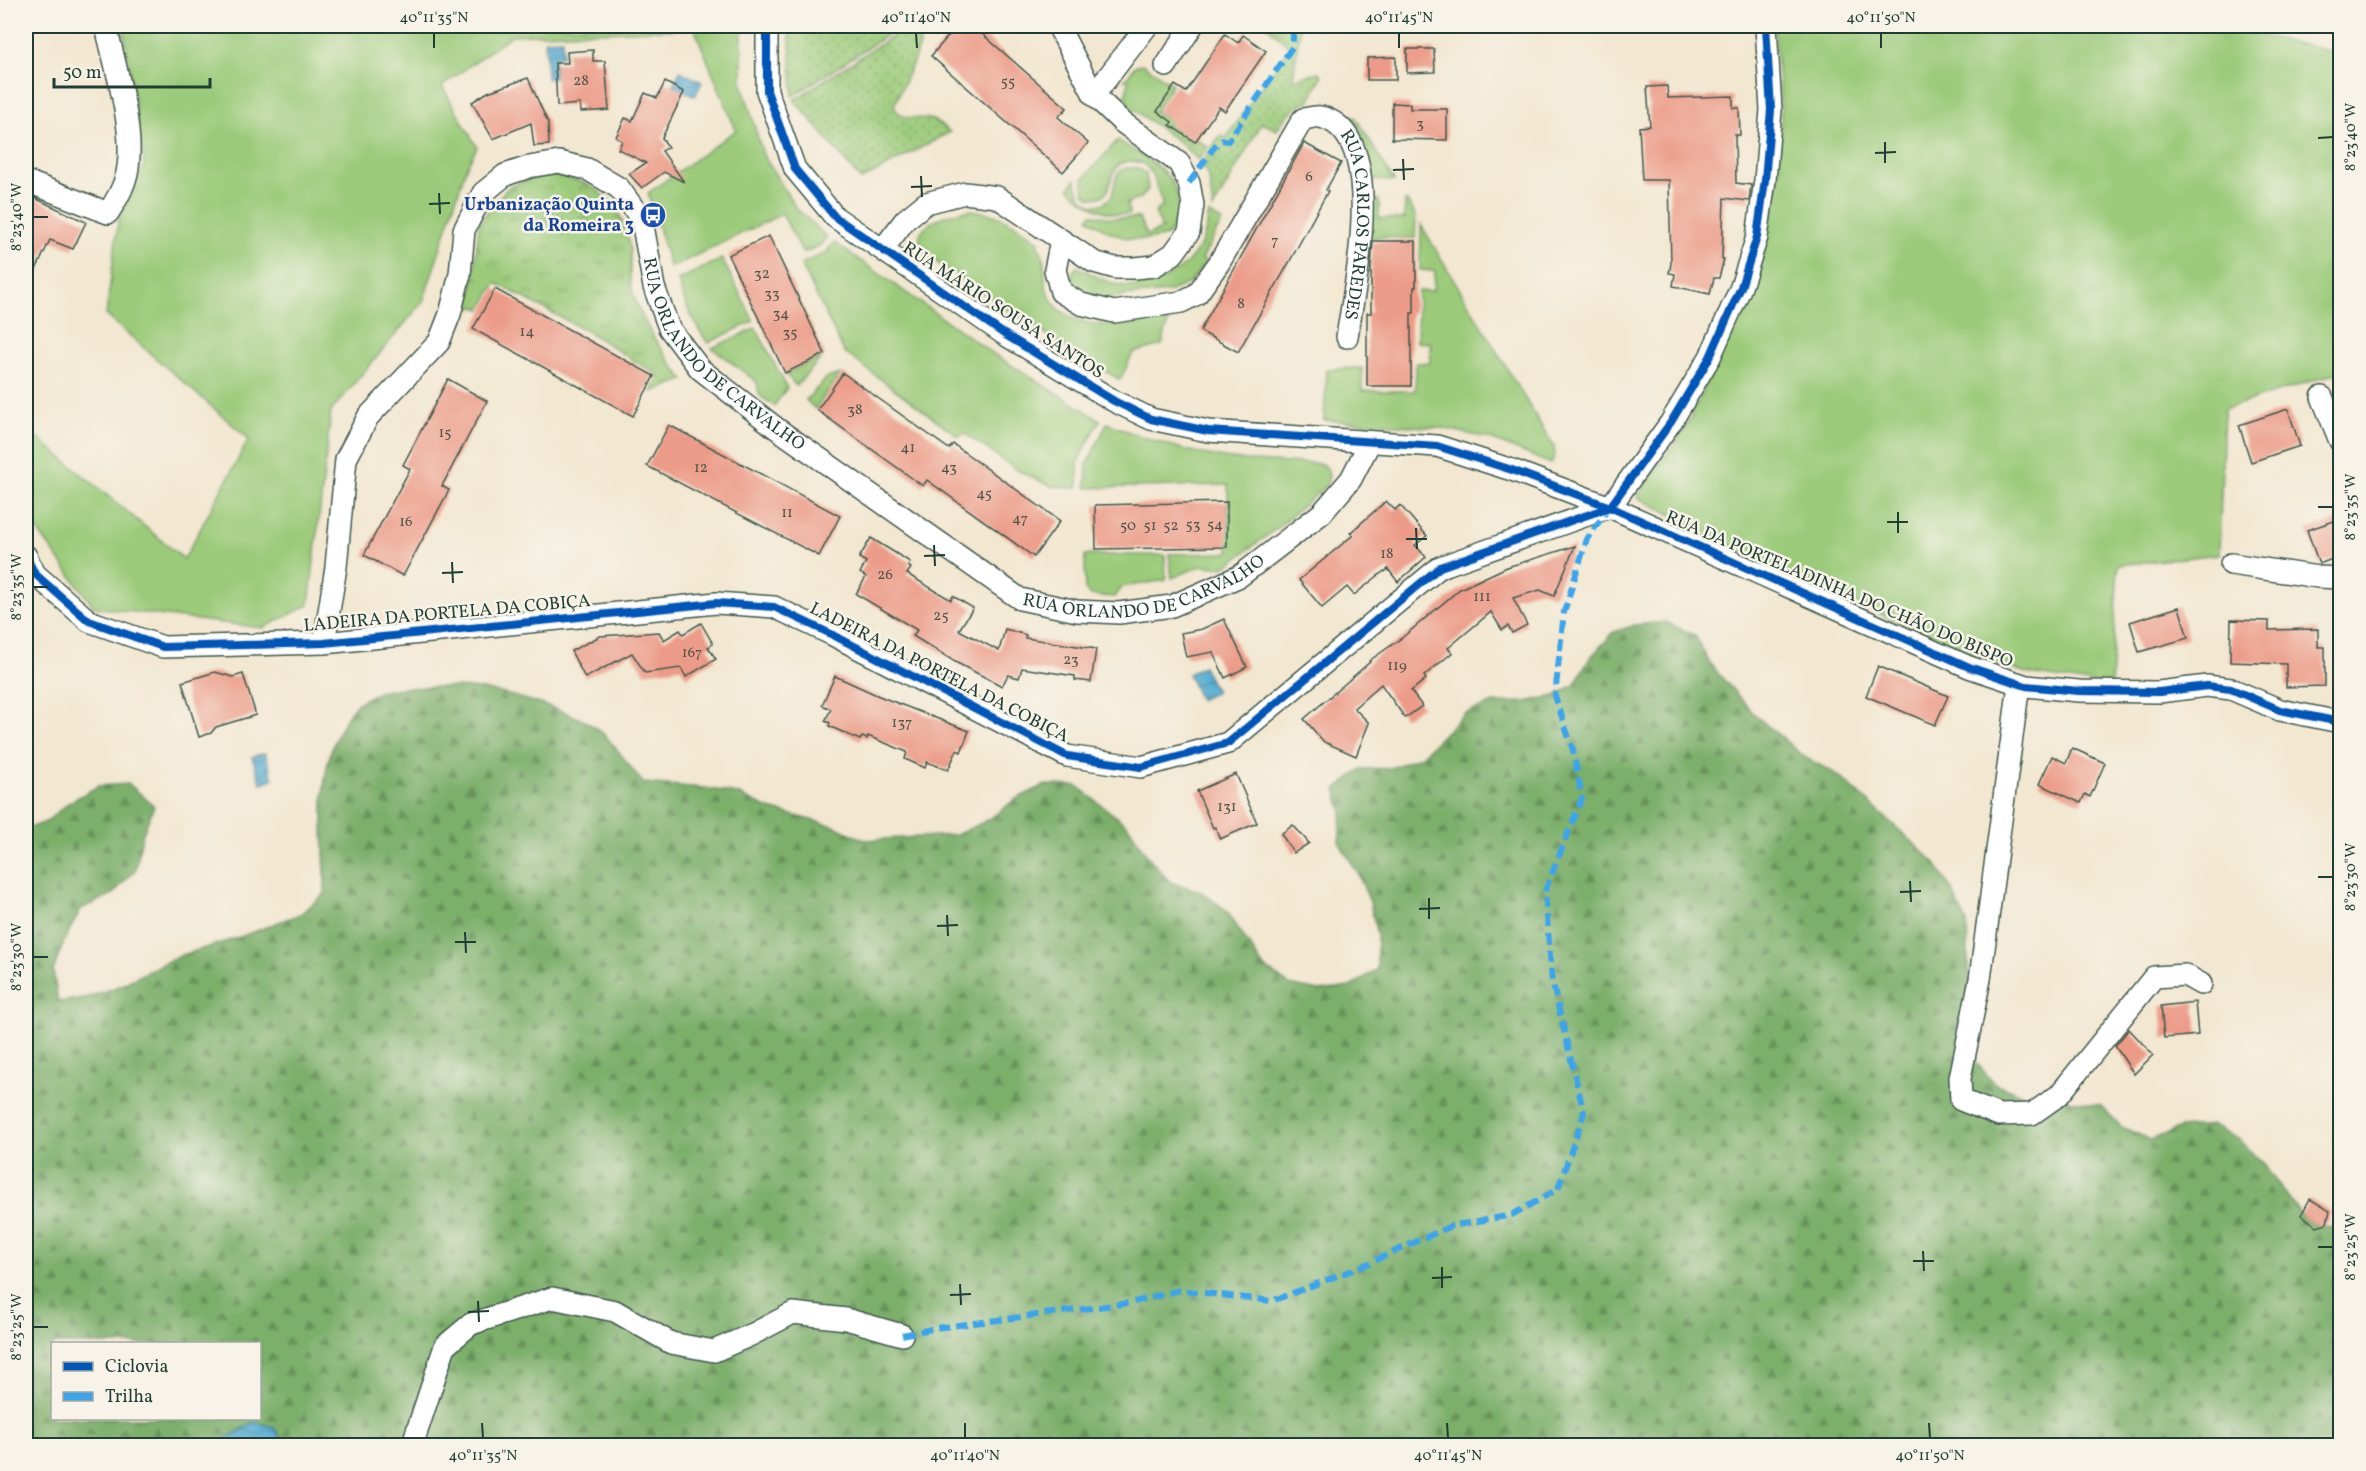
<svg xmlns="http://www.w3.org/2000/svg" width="2366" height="1471" viewBox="0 0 2366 1471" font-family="Vollkorn,serif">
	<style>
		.grass { fill: #9bcb7a; stroke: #5d8457; stroke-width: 1.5 }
		.forest { fill: url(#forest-firs); stroke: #4e764f; stroke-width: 1.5; fill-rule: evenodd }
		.park { fill: url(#park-tufts); stroke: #5d8457; stroke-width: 1.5 }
		.garden { fill: url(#garden-dots); stroke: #5d8457; stroke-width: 1.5 }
		.water { fill: url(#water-waves); stroke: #3a7482; stroke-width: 1.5 }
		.building { fill: #ec9b88 }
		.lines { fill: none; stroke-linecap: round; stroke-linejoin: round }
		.street-casing { stroke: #3f564b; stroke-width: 24 }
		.street { stroke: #fff; stroke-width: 21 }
		.quiet { stroke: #3da4eb; stroke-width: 6; stroke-dasharray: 12 6; stroke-linecap: butt }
		.cycleway-casing { stroke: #f7f3e8; stroke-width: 11 }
		.cycleway { stroke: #0057b8; stroke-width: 8 }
		.ticks { fill: none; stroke: #1f3d34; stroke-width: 2 }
		.labels { text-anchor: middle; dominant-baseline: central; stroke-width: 5; stroke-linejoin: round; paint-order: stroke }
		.number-label { font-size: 15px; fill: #525449 }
		.transit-label { font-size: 18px; font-weight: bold; fill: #164399; stroke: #f7f3e8; text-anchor: end }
		.street-label { font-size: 18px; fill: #1f3d34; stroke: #f7f3e8 }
		.neatline { fill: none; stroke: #1f3d34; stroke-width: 2 }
		.ticks-label { font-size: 15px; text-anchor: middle; fill: #1f3d34 }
	</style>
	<defs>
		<pattern id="forest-firs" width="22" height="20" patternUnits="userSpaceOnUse" patternTransform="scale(1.5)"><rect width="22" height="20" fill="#7caf6a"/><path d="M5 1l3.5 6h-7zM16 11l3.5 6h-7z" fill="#659058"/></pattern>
		<pattern id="park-tufts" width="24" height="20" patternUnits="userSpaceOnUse" patternTransform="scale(1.5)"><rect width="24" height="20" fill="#9bcb7a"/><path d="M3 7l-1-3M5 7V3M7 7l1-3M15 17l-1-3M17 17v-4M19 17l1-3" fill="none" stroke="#7ea665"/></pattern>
		<pattern id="garden-dots" width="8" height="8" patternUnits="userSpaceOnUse" patternTransform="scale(1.5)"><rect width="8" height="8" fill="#9bcb7a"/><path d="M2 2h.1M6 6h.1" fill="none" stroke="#7ea665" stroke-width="1.8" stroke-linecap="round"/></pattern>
		<pattern id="water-waves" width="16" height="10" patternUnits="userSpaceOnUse" patternTransform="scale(1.5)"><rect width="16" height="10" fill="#55abd1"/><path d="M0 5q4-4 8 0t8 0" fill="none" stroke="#468caa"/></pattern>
	</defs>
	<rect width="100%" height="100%" fill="#f7f3e8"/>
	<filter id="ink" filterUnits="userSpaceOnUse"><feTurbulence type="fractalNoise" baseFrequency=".0167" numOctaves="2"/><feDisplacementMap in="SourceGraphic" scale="12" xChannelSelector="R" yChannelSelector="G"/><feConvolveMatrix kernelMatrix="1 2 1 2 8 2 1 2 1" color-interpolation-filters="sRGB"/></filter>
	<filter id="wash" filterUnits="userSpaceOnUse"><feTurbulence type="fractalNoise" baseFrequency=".008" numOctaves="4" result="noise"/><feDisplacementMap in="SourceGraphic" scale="24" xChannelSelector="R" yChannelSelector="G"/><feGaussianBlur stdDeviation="1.35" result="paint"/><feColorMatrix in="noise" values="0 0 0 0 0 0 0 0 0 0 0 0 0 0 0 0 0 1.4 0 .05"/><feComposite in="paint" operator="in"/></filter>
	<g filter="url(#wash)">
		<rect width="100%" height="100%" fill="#f2e7d0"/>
		<g class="grass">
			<path d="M123,26H683V29L512,35L442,86L477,147L466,168L423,302L331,411L309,605L263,628L94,607L26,515V428L184,559L249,439L106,315L119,216L144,166Z"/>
			<path d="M695,26H742V83L763,155L796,208L827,237L819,246L803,253L782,214L670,268L648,193L736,130L695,30Z"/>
			<path d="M1774,26H2219L2340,53V372L2224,409L2219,554L2118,565L2111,686L2029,674L1973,655L1759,560L1637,497L1684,430L1752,291L1767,238L1778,181L1781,110Z"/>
			<path d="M1143,64L1172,84L1155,111L1170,122L1168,125L1194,143L1197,140L1208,147L1198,160L1178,141L1124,103H1128L1125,97L1129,81L1125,80L1135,66Z"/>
			<path d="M1353,117L1356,118L1394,181L1375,180L1372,178C1368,160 1365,132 1349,121L1348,119Z"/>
			<path d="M1118,140C1142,157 1179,171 1178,206C1177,217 1175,227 1167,236C1135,244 1115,239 1088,218L1092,214L1110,218H1139L1147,235L1162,229L1155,212L1163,206C1157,191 1156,173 1142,163C1117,156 1112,171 1108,191C1100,199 1091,201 1084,192L1083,179Z"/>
			<path d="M1137,168L1146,174L1148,189L1141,198L1127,203L1130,214C1104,216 1087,206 1069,188L1076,179C1075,198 1095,215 1110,198C1117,190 1112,179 1119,172C1124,167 1131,168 1137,168Z"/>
			<path d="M1375,200H1379V218L1404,219L1405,201H1407L1416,216L1415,238L1369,237L1371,203Z"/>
			<path d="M971,210C999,213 1017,225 1039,242L1038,246C1048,259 1042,275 1047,290C1063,338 1133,324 1169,319L1162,345L1133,353L1120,380L1062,345L927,256C901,226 948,213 971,210Z"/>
			<path d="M1209,214L1222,221L1202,259L1206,261L1190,283L1168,292L1101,298L1080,290L1072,280L1073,271L1077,267C1090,272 1101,280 1115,284C1147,292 1184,274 1200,246C1205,237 1207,225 1209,214Z"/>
			<path d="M1421,225L1554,447L1555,455L1551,464L1491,439L1442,428L1324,420L1327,369L1362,368V391H1415L1416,363H1430L1431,343L1417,342L1418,291H1433L1435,271L1420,270Z"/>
			<path d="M834,242L995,355L1100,420L1078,462V488L1051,486L1017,470L964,433L958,436L844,352L801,264L826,253Z"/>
			<path d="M722,259L754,321L708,343C693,323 684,304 678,280Z"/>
			<path d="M756,328L787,388L774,406L759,395L757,382L712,348Z"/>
			<path d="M824,355L796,386L786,374Z"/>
			<path d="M840,374L815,409L806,400L827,378Z"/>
			<path d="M1107,423C1140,437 1173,448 1208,455C1245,463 1284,462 1322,464L1327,468L1329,476L1327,484L1320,491L1281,525L1229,564L1222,567L1201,566L1172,578L1169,554L1229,553L1228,485L1086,488L1087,464Z"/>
			<path d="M1085,555H1165L1166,580L1122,587L1115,597L1089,595L1085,589Z"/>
		</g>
		<path class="forest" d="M1665,622L1695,635L1710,664L1756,716L1806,758L1837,774L1935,862L1953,892L1967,923L1971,1057L1994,1083L2026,1096L2059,1095L2068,1100L2100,1105L2122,1127L2151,1140L2180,1128L2211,1125L2240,1140L2264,1164L2301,1215L2317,1226L2340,1227V1445H26V829L46,822L68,803L98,786L129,784L154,806L142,836L136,869L113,894L81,909L65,939L53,971L58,1002L89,997L119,986L176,957L240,937L300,914L325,894C326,827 310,769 352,709C357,702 375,693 383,691C400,686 461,686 479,689C509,693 576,712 599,730C612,740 632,770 643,783L706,788L737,794L769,809L834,826L865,840L956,835L988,820L1016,799L1045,785L1077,786L1128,826L1146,854L1170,882L1200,891L1226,910L1263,966L1289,985L1320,991L1350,987L1377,969V936L1370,902L1357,872L1339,842L1342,811L1336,789L1361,769L1391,768L1420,757L1464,714L1494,703L1525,702L1555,696L1574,685L1590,658L1614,632L1635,625ZM52,1344H260V1418H52Z"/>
		<path class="park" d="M551,176C596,179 626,205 630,251C631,267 628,281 634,297C645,328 664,355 684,380L652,392L659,376L592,334L496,283L481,309L475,307L468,309L471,302L479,225L491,206L509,187L529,179Z"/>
		<g class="garden">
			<path d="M789,26H901L793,96Z"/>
			<path d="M908,26L919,39L920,46L894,106C902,122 915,116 929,119C938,121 944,127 950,132L861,180L794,100Z"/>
			<path d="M1267,26H1300L1293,79L1319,72L1322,76L1309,101C1293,107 1286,116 1277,130L1262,123L1213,209L1209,179L1202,163L1220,135L1226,138L1290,47Z"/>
		</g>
		<g class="water">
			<path d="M562,39L563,56L554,57V78L547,79L545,40Z"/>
			<path d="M680,71L702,82L695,96L673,85Z"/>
			<path d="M1203,666L1216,692L1200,700L1188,674Z"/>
			<path d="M265,753L273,779L261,783L252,757Z"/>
			<path d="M254,1422L274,1427L285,1445H219L220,1442Z"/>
		</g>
		<g id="blocks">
			<g class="building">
				<path d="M957,26H973L1067,108L1058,117L1088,143L1063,172L931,56Z"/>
				<path d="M1225,34L1238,43L1243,35L1266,51L1225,111L1219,107L1195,142L1170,125L1172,122L1157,111L1175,85L1186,92Z"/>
				<path d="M1407,49H1434L1435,72L1407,73Z"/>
				<path d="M593,50V61H605L609,110L581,112L580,104L557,106L555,63H568L567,52Z"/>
				<path d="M1396,57V80H1367V58Z"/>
				<path d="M528,78L548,123L549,145L534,146L531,123L493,139L472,102L488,92Z"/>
				<path d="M665,82L684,92L662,138L668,147L662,151L684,182L664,172L642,188L629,174L646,163L618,149L622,141L616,137L625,118L632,121L645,93L657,98Z"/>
				<path d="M1667,86L1668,98L1733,96V108H1739L1740,135H1735L1736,183L1751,185L1749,201L1724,198L1722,259H1724L1719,278H1714L1710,294L1673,286L1675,274L1669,273L1671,264L1669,180H1642L1639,127L1650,126L1647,87Z"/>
				<path d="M1392,103L1410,104V109H1447V140L1392,139Z"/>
				<path d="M1304,143L1341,163L1326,190L1328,191L1290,261L1238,352L1200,331Z"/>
				<path d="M26,194L86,222L73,249L50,240L26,291Z"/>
				<path d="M769,236L825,354L785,373L728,255Z"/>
				<path d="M1373,241H1416V287H1414V313H1411V386H1367V313H1371V267Z"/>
				<path d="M495,289L654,376L633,416L473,329Z"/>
				<path d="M843,373L949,449L953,444L1060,521L1034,557L927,480L923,486L817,410Z"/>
				<path d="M448,379L487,401L442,486L449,490L403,576L364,555L410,469L403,465Z"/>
				<path d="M2288,409L2300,446L2251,462L2239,425Z"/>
				<path d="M669,425L840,516L819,556L647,466Z"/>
				<path d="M1386,501L1395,510L1400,505L1427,536L1415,545L1426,557L1398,582L1388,569L1385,572L1384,571L1354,595L1347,587L1322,608L1299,580L1353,535L1350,533Z"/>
				<path d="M1227,502V547L1096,549L1095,505Z"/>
				<path d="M2340,519V556L2319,564L2307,530Z"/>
				<path d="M871,538L910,562L908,566L911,568L907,574L951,600L953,596L973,608L959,630L999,651L1005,629L1026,635L1025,638L1096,649L1091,682L1075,680V676L1022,668L1019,678L1008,675L1002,686L957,663L913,636L917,630L856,594L866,577L860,573L866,562L859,558Z"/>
				<path d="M1575,546L1554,596L1540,590L1513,598L1527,625L1512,633L1508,626L1502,630L1491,612L1448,648L1452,653L1424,676L1426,679L1411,691L1422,706L1405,718L1381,684L1354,708L1369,723L1356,756L1324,742L1304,719L1370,662L1369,661L1403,637L1460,589L1507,567Z"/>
				<path d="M2179,607L2188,638L2139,652L2130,622Z"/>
				<path d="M1224,619L1247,667L1225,678L1213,652L1186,657L1181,633L1202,629Z"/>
				<path d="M2231,620L2269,621V630L2318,629V647H2325V686L2286,687V664L2230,662Z"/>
				<path d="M701,623L713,644L708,647L716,659L686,677L681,668L645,673L632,653L585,678L571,651L600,636L659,632L664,640L680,630L683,634Z"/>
				<path d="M1878,666L1948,696L1935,725L1866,696Z"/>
				<path d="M215,672L233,677L243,674L256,715L216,727L211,733L199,737L182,682Z"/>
				<path d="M835,676L879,696L969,731L961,752L957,750L948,770L927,762L925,768L905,759L907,752L868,736L867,739L862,737L860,740L829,726L830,723L825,721L831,709L822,705Z"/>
				<path d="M2072,748L2105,763L2090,797L2085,794L2081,803L2039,784L2052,756L2066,763Z"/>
				<path d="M1236,774L1257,823L1220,839L1215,827L1213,828L1197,791Z"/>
				<path d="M1293,825L1309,843L1294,853L1281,834Z"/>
				<path d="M2195,1002L2198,1035L2164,1038L2161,1006Z"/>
				<path d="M2129,1029L2153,1055L2134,1074L2115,1046Z"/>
				<path d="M2310,1199L2330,1211L2327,1223L2317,1226L2301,1215Z"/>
			</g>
		</g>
	</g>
	<g filter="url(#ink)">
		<use href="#blocks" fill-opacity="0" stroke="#3f564b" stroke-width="1.5"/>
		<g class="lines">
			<defs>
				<g id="street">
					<path d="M767,26V91L795,169L835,217L1004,334L1114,401L1151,419L1208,431L1437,446L1512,470L1610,507L1969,667L2026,686L2079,691L2159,692L2207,686L2231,689L2280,710L2340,722"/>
					<path d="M1166,66L1192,26"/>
					<path d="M1094,95L1147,26"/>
					<path d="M26,181L108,213C117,199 126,184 128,167C134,126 115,67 106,26"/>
					<path id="s1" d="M1061,240L1055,270L1061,292L1081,304L1114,312L1181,302L1197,294L1219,263L1303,119C1309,118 1316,116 1321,117C1389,134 1354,289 1347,337"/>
					<path d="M883,249L905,220L926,203L965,193L997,197L1094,262L1115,268H1135L1154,266L1173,254L1189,232L1193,205L1189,183L1179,163L1122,122L1094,95L1058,26"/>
					<path d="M2322,397L2340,441"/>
					<path d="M26,556L35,574L89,621L163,647L324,643L716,603L774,607L831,634L1067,756L1141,767L1228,743L1440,567L1610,507L1671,422L1710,357L1741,287L1757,237L1765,180L1771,110L1766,26"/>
					<path d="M2231,564L2318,577L2340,578"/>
					<path id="s2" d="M324,643L336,567L346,459L368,417L439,342L450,314L460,274L464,230L483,193L505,175L529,167L559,162L587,169L619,188L642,220L654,287L669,328L700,369L776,428L1020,599L1077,611L1119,613L1172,606L1240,576L1322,513L1351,479L1370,442"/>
					<path d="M2019,684L1980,979L1960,1078L1961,1100L1999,1115L2032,1114L2059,1095L2154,977L2185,975L2201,984"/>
					<path d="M412,1446L445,1346L471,1324L552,1298L615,1311L671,1343L714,1351L753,1334L793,1313L846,1319L902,1335"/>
				</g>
			</defs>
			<use href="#street" class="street-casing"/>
			<use href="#street" class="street"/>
			<g class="quiet">
				<path d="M1189,183L1215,146L1222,140L1228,141L1293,46V26"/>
				<path d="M902,1335L936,1328L1130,1303L1180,1290L1272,1301L1358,1268L1451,1226L1512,1215L1558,1189L1584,1113L1552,981L1545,891L1582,798L1573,750L1555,696L1564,612L1587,539L1608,509"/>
			</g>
			<defs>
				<g id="cycleway">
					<path d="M767,26V91L795,169L835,217L1004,334L1114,401L1151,419L1208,431L1437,446L1512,470L1610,507L1969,667L2026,686L2079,691L2159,692L2207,686L2231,689L2280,710L2340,722"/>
					<path d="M26,556L35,574L89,621L163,647L324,643L716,603L774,607L831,634L1067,756L1141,767L1228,743L1440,567L1610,507L1671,422L1710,357L1741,287L1757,237L1765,180L1771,110L1766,26"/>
				</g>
			</defs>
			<use href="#cycleway" class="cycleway-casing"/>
			<use href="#cycleway" class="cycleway"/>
		</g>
	</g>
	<path class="ticks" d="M434,33V48M916,33L917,48M1399,33V48M1881,33V48M2318,138L2333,137M1885,142V163M1875,153L1896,152M1403,159L1404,180M1393,170L1414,169M921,176L922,197M911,187L932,186M439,193L440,214M429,204L450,203M33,217H48M2318,507H2333M1898,512V533M1887,522H1908M1416,528L1417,549M1406,539H1427M934,545L935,566M924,556L945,555M452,562L453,583M442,573L463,572M33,587H48M2318,877H2333M1910,881L1911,902M1900,892L1921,891M1429,898V919M1419,909L1440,908M947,915L948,936M937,926L958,925M465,932L466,953M455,942H476M33,957H48M2318,1247H2333M1923,1251L1924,1271M1913,1261H1934M1442,1267V1288M1432,1278L1452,1277M960,1284L961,1305M950,1295L971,1294M478,1301L479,1322M468,1312L489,1311M33,1327H48M482,1423L483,1438M965,1423V1438M1447,1423L1448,1438M1929,1423L1930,1438"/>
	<defs>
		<symbol id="bus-disc" viewBox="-11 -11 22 22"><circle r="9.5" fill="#1a4fb4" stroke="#f7f3e8"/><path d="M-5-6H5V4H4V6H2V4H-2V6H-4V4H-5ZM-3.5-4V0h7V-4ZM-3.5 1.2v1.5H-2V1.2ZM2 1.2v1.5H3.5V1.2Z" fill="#fff"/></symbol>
	</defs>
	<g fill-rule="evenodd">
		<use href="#bus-disc" x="638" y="200" width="30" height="30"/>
	</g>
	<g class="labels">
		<g class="number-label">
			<text x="581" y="81">28</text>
			<text x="1008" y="82">55</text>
			<text x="1420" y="124">3</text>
			<text x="1309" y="177">6</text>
			<text x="1275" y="241">7</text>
			<text x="762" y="274">32</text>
			<text x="772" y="294">33</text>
			<text x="1241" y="304">8</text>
			<text x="781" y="314">34</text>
			<text x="527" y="332">14</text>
			<text x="790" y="333">35</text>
			<text x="855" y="410">38</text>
			<text x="445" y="433">15</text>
			<text x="908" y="448">41</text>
			<text x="701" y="468">12</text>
			<text x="949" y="468">43</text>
			<text x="984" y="494">45</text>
			<text x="787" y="513">11</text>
			<text x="1020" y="519">47</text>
			<text x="406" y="522">16</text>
			<text x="1193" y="525">53</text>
			<text x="1215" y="525">54</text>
			<text x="1128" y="526">50</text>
			<text x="1150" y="526">51</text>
			<text x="1171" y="526">52</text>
			<text x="1387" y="554">18</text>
			<text x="885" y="575">26</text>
			<text x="1482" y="597">111</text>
			<text x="941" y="616">25</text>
			<text x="692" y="653">167</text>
			<text x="1071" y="660">23</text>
			<text x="1397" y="666">119</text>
			<text x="902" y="723">137</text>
			<text x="1227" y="807">131</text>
		</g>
		<g class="transit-label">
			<text x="634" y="205">Urbanização Quinta<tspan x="634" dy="21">da Romeira 3</tspan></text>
		</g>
		<g class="street-label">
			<text stroke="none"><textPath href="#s1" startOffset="543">RUA CARLOS PAREDES</textPath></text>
			<text transform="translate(1003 311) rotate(33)">RUA MÁRIO SOUSA SANTOS</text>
			<text stroke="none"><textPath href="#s2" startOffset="848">RUA ORLANDO DE CARVALHO</textPath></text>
			<text stroke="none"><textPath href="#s2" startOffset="1370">RUA ORLANDO DE CARVALHO</textPath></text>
			<text transform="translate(1839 590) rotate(23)">RUA DA PORTELADINHA DO CHÃO DO BISPO</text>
			<text transform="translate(447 614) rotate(-5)">LADEIRA DA PORTELA DA COBIÇA</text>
			<text transform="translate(939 673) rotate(27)">LADEIRA DA PORTELA DA COBIÇA</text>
		</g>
	</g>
	<rect width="2366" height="1471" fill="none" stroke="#f7f3e8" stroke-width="66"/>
	<rect x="51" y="1342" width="210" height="78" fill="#f7f3e8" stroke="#a1aaa0" stroke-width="1.5"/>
	<rect x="63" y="1362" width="30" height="9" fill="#0057b8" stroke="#a1aaa0" stroke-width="1.5"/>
	<text x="105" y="1372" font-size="18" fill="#1f3d34">Ciclovia</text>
	<rect x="63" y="1392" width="30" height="9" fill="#3da4eb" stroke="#a1aaa0" stroke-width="1.5"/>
	<text x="105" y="1402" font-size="18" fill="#1f3d34">Trilha</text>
	<path d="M54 78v9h156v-9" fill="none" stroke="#1f3d34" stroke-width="3"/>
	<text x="63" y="78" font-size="18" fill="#1f3d34" stroke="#f7f3e8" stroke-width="4.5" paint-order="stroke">50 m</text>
	<rect x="33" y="33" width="2300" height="1405" class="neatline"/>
	<g class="ticks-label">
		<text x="434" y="22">40°11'35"N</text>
		<text x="916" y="22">40°11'40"N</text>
		<text x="1399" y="22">40°11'45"N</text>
		<text x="1881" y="22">40°11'50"N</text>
		<text transform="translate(2350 137) rotate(-90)" y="5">8°23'40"W</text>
		<text transform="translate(16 217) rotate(-90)" y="5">8°23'40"W</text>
		<text transform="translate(2350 507) rotate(-90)" y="5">8°23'35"W</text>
		<text transform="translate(16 587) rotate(-90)" y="5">8°23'35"W</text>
		<text transform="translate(2350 877) rotate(-90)" y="5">8°23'30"W</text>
		<text transform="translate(16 957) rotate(-90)" y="5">8°23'30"W</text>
		<text transform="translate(2350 1247) rotate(-90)" y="5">8°23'25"W</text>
		<text transform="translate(16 1327) rotate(-90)" y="5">8°23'25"W</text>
		<text x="483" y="1460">40°11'35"N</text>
		<text x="965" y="1460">40°11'40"N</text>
		<text x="1448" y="1460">40°11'45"N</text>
		<text x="1930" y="1460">40°11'50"N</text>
	</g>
</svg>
